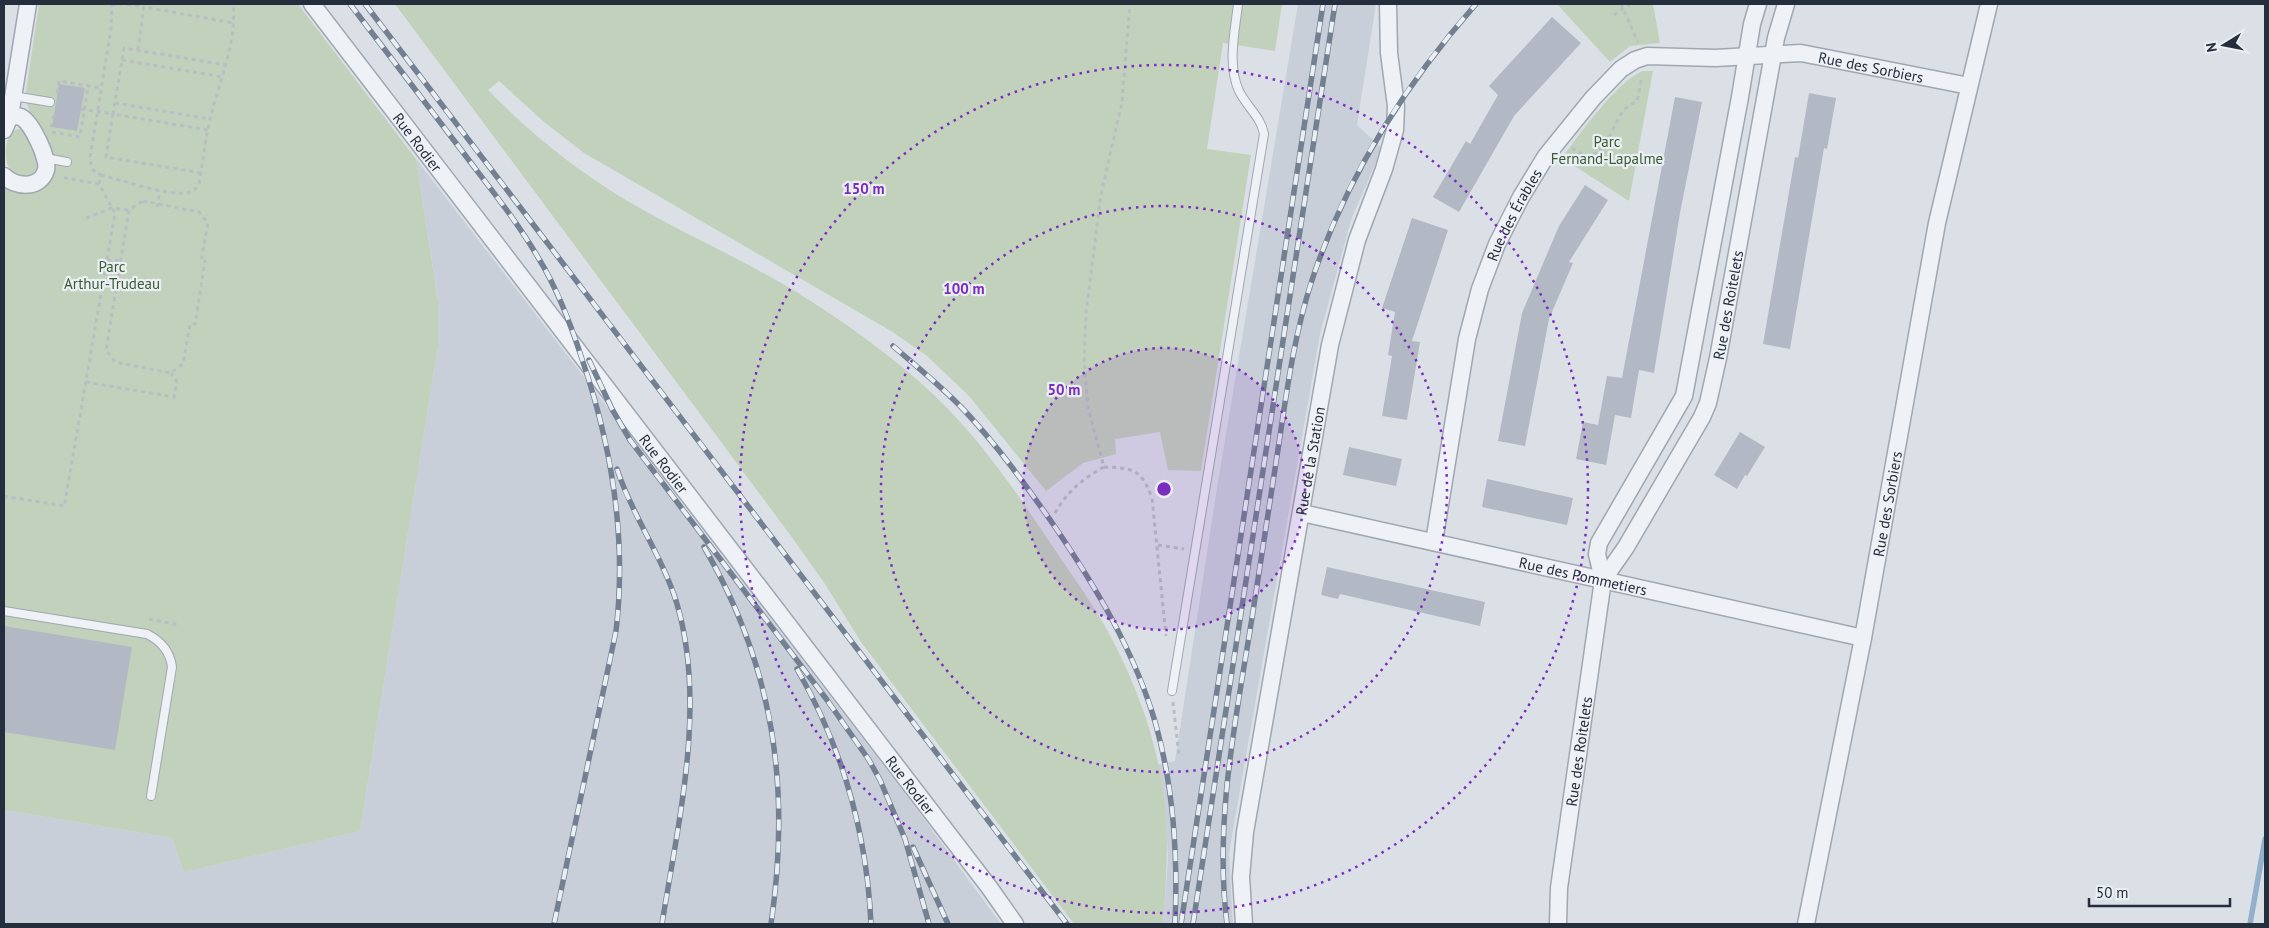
<svg xmlns="http://www.w3.org/2000/svg" width="2269" height="928" viewBox="0 0 2269 928" font-family="'PT Sans',sans-serif">
	<style>
		.built { fill: #c9cfd9 }
		.green { fill: #c2d1bb }
		.lines { fill: none; stroke-linecap: round; stroke-linejoin: round }
		.stream { stroke: #93b0ca; stroke-width: 5.5 }
		.building { fill: #b2b9c4 }
		.lane-casing { stroke: #a0a7b1; stroke-width: 10 }
		.street-casing { stroke: #a0a7b1; stroke-width: 19 }
		.path { stroke: #b9bec5; stroke-width: 3; stroke-dasharray: 4 4; stroke-linecap: butt }
		.lane { stroke: #eef1f5; stroke-width: 8 }
		.street { stroke: #eef1f5; stroke-width: 16 }
		.rail-casing { stroke: #738091; stroke-width: 5.5 }
		.rail { stroke: #eaeff4; stroke-width: 4; stroke-dasharray: 11; stroke-linecap: butt }
		.ring { fill: none; stroke: #7b2cbf; stroke-width: 2.5; stroke-dasharray: 2.5 5 }
		.labels { text-anchor: middle; dominant-baseline: central; stroke-width: 4.5; stroke-linejoin: round; paint-order: stroke }
		.street-label { font-size: 15px; fill: #242e3d; stroke: #eaeff4 }
		.park-label { font-size: 15px; fill: #3a5a31; stroke: #eaeff4 }
		.centre { fill: #7b2cbf; stroke: #eaeff4; stroke-width: 2.5 }
		.ring-label { font-size: 15px; text-anchor: middle; font-weight: bold; fill: #7b2cbf; stroke: #eaeff4; stroke-width: 4.5; stroke-linejoin: round; paint-order: stroke }
	</style>
	<rect width="100%" height="100%" fill="#dbe0e7"/>
	<g class="built">
		<path d="M1298,4H1376L1357,125L1382,148L1351,220L1320,334L1229,853L1233,924H1163L1168,860L1165,803L1157,765L1175,761L1217,488Z"/>
		<path d="M416,159L913,804L1001,924H4V810L172,838L184,872L360,831L438,346V300Z"/>
	</g>
	<g class="green">
		<path d="M39,4H298L416,159L438,301V346L360,831L184,872L172,838L4,810V188L16,193H32L38,190L54,170L55,161L52,150L31,116L25,98Z"/>
		<path d="M395,4H1282L1275,51L1223,43L1207,149L1251,155L1201,471L1168,470L1160,432L1115,439L1116,454L1083,463L1046,491L969,396L927,356L891,331L584,153L544,122L499,81L488,90C531,134 578,172 631,203C686,235 744,260 798,293C846,323 894,357 935,396C978,437 1012,486 1045,535C1068,570 1094,604 1113,641C1139,691 1159,748 1165,804C1169,844 1166,884 1163,924H1074L861,642L825,584L791,536Z"/>
		<path d="M1557,4H1653L1660,43L1630,46L1610,62Z"/>
		<path d="M1643,71H1653L1629,201L1562,158C1578,136 1619,79 1643,71Z"/>
		<path d="M20,129L34,148L39,165C36,171 33,174 27,176C0,184 0,129 20,129Z"/>
	</g>
	<g class="lines">
		<path class="stream" d="M2250,924L2265,839"/>
	</g>
	<g class="building">
		<path d="M1552,17L1581,43L1514,116L1459,212L1433,197L1466,141L1470,144L1498,95L1489,86Z"/>
		<path d="M59,84L85,88L77,131L52,127Z"/>
		<path d="M1809,93L1836,98L1827,149L1824,148L1790,349L1763,344L1795,157L1798,158Z"/>
		<path d="M1675,97L1702,102L1680,213L1654,373L1639,370L1631,418L1615,415L1606,465L1576,459L1583,422L1598,425L1607,376L1622,378Z"/>
		<path d="M1585,185L1608,200L1569,262L1573,263L1549,319L1525,446L1498,441L1522,313L1559,226Z"/>
		<path d="M1412,218L1448,230L1412,341L1420,342L1407,420L1382,416L1392,356L1388,355L1395,312L1382,308Z"/>
		<path d="M1740,432L1765,447L1747,476L1745,475L1737,489L1714,475Z"/>
		<path d="M1349,447L1402,459L1396,486L1343,475Z"/>
		<path d="M1487,479L1573,498L1567,525L1482,507Z"/>
		<path d="M1327,567L1485,602L1480,626L1340,594L1338,599L1321,595Z"/>
		<path d="M4,626L132,647L115,750L4,732Z"/>
	</g>
	<g class="lines">
		<defs>
			<g id="lane">
				<path d="M13,96L50,102"/>
				<path d="M45,158L67,162"/>
				<path d="M4,611L147,634C161,641 170,651 172,667L151,796"/>
				<path d="M1172,691L1264,134C1261,117 1247,107 1239,91C1227,65 1235,31 1238,4"/>
			</g>
			<g id="street">
				<path id="s1" d="M312,4L989,887L1015,924"/>
				<path d="M4,130L10,116L28,4"/>
				<path d="M4,176C15,187 40,190 46,170C49,159 32,123 21,117C18,116 13,116 10,116"/>
				<path id="s2" d="M1302,513L1863,638"/>
				<path id="s3" d="M1434,542L1467,339L1480,289L1497,244L1521,197L1546,156L1593,98L1621,69L1635,60L1647,56L1716,58L1801,53L1969,86"/>
				<path id="s4" d="M1603,580L1626,547L1702,417L1708,403L1718,358L1776,38L1786,4"/>
				<path id="s5" d="M1244,924L1241,877L1245,832L1330,345L1357,240L1384,169L1395,130L1396,106L1389,53L1388,4"/>
				<path id="s6" d="M1558,924L1559,888L1603,580L1597,554L1599,543L1684,396L1740,97L1752,24L1758,4"/>
				<path id="s7" d="M1806,924L1863,638L1937,223L1989,4"/>
			</g>
		</defs>
		<use href="#lane" class="lane-casing"/>
		<use href="#street" class="street-casing"/>
		<g class="path">
			<path d="M127,4L144,7"/>
			<path d="M1621,4L1638,42"/>
			<path d="M112,5L121,4"/>
			<path d="M1614,15L1630,4"/>
			<path d="M138,50L144,7L234,23"/>
			<path d="M122,60L223,77"/>
			<path d="M57,93L59,81L101,88"/>
			<path d="M115,103L210,119"/>
			<path d="M81,109L113,114L124,48L226,65"/>
			<path d="M51,127L54,114"/>
			<path d="M52,132L80,137L88,86"/>
			<path d="M1572,148L1586,157C1607,153 1612,126 1624,110C1627,106 1633,104 1637,101L1642,77"/>
			<path d="M201,173L106,157L113,114L208,130"/>
			<path d="M101,175C122,180 167,196 187,193C193,192 196,189 199,184C203,161 205,138 211,116C220,79 237,42 233,4"/>
			<path d="M99,184L101,175C92,172 91,167 90,158L111,29L112,4"/>
			<path d="M143,201L199,212L208,223L201,261H205L195,324H190L183,364L171,373L115,362L106,350L129,210Z"/>
			<path d="M157,207L160,191"/>
			<path d="M86,218L112,208L129,210"/>
			<path d="M107,260L121,261"/>
			<path d="M86,382L174,397L177,382L171,373"/>
			<path d="M1104,467C1134,468 1141,469 1152,498L1166,636"/>
			<path d="M4,496L65,506V502L115,213L99,184L60,177"/>
			<path d="M1055,513C1066,493 1083,478 1104,467L1088,408L1084,362L1086,313L1101,194L1122,102L1130,4"/>
			<path d="M1158,545L1184,549"/>
			<path d="M149,619L179,625"/>
			<path d="M1173,702L1179,756"/>
		</g>
		<use href="#lane" class="lane"/>
		<use href="#street" class="street"/>
		<defs>
			<g id="rail">
				<path d="M350,4C387,53 425,102 462,151C489,187 517,221 539,259C558,290 571,325 582,359C612,447 627,538 616,631L554,924"/>
				<path d="M365,4L1067,924"/>
				<path d="M893,346C916,366 941,386 963,409C997,445 1025,484 1053,524C1096,587 1135,652 1156,725C1174,790 1178,856 1175,923"/>
				<path d="M589,360L612,409L630,440L827,700L869,760L880,780L905,839L929,924"/>
				<path d="M617,469C632,516 663,557 677,604C707,706 678,822 662,924"/>
				<path d="M704,547C774,667 791,788 771,924"/>
				<path d="M797,669C842,747 867,834 871,924"/>
				<path d="M913,847L948,924"/>
				<path d="M1181,924L1323,4"/>
				<path d="M1193,924L1335,4"/>
				<path d="M1227,924C1214,821 1236,719 1252,618C1261,559 1270,501 1279,443C1287,388 1295,332 1312,280C1347,175 1404,86 1476,4"/>
			</g>
		</defs>
		<use href="#rail" class="rail-casing"/>
		<use href="#rail" class="rail"/>
	</g>
	<circle cx="1164" cy="489" r="141" fill="#7b2cbf" fill-opacity=".12"/>
	<g class="ring">
		<circle cx="1164" cy="489" r="141"/>
		<circle cx="1164" cy="489" r="283"/>
		<circle cx="1164" cy="489" r="424"/>
	</g>
	<g class="labels">
		<g class="street-label">
			<text stroke="none"><textPath href="#s3" startOffset="776">Rue des Sorbiers</textPath></text>
			<text stroke="none"><textPath href="#s1" startOffset="174">Rue Rodier</textPath></text>
			<text stroke="none"><textPath href="#s3" startOffset="339">Rue des Érables</textPath></text>
			<text stroke="none"><textPath href="#s4" startOffset="306">Rue des Roitelets</textPath></text>
			<text stroke="none"><textPath href="#s5" startOffset="469">Rue de la Station</textPath></text>
			<text stroke="none"><textPath href="#s1" startOffset="579">Rue Rodier</textPath></text>
			<text stroke="none"><textPath href="#s7" startOffset="428">Rue des Sorbiers</textPath></text>
			<text stroke="none"><textPath href="#s2" startOffset="288">Rue des Pommetiers</textPath></text>
			<text stroke="none"><textPath href="#s6" startOffset="174">Rue des Roitelets</textPath></text>
			<text stroke="none"><textPath href="#s1" startOffset="984">Rue Rodier</textPath></text>
		</g>
		<g class="park-label">
			<text x="1607" y="141">Parc<tspan x="1607" dy="17">Fernand-Lapalme</tspan></text>
			<text x="112" y="266">Parc<tspan x="112" dy="17">Arthur-Trudeau</tspan></text>
		</g>
	</g>
	<circle cx="1164" cy="489" r="8" class="centre"/>
	<g class="ring-label">
		<text x="864" y="194">150 m</text>
		<text x="964" y="294">100 m</text>
		<text x="1064" y="395">50 m</text>
	</g>
	<rect width="2269" height="928" fill="none" stroke="#242e3d" stroke-width="10"/>
	<g transform="translate(2224 45) rotate(260)" stroke="#eaeff4" stroke-width="4" paint-order="stroke">
	<path d="M0-4L9 19L0 12L-9 19Z" fill="#242e3d"/>
	<text y="-8" font-size="14" font-weight="bold" text-anchor="middle" fill="#242e3d">N</text>
	</g>
	<path d="M2089 898v8h141v-8" fill="none" stroke="#242e3d" stroke-width="2.5"/>
	<text x="2096" y="898" font-size="15" fill="#242e3d" stroke="#eaeff4" stroke-width="4" paint-order="stroke">50 m</text>
</svg>
